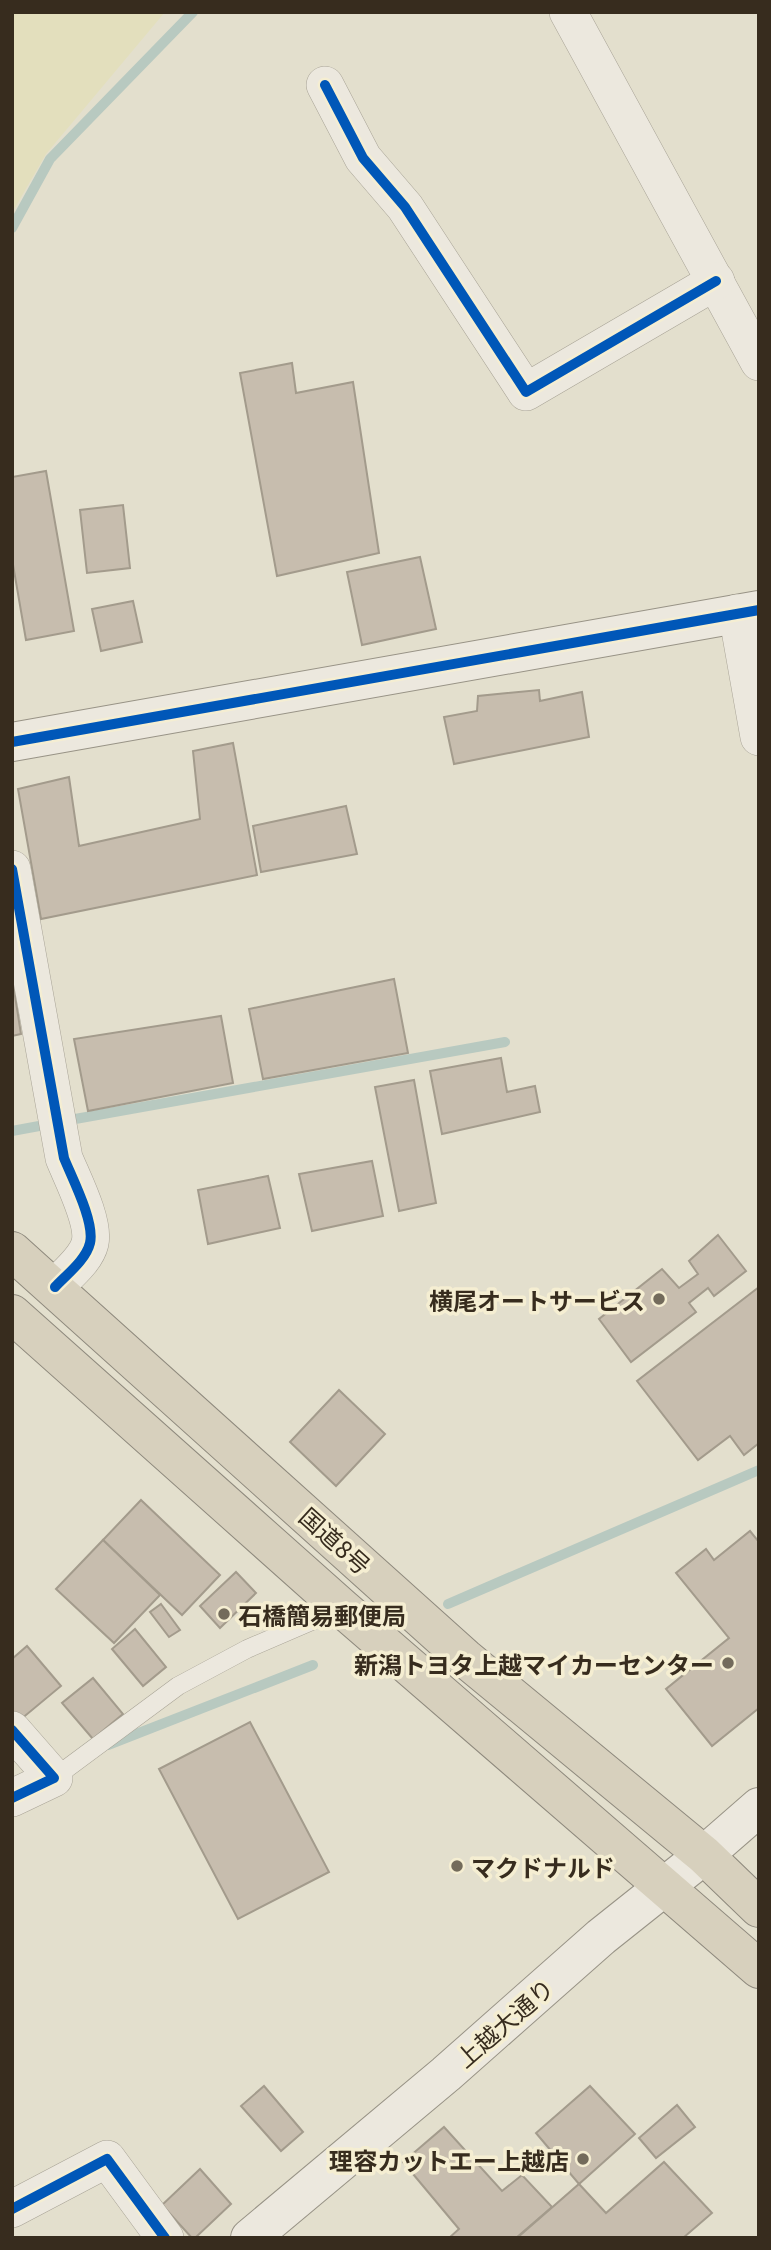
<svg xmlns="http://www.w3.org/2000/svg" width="771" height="2250" viewBox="0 0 771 2250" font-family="Georgia,'Noto Sans JP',serif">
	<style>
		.farmland { fill: #e3dfbd }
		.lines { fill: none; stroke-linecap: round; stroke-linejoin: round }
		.stream { stroke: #b8c9c0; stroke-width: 10 }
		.building { fill: #c7bdae; stroke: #a39b8c; stroke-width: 2 }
		.lane-casing { stroke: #a8a396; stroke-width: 19 }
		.street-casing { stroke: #a8a396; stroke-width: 38 }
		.secondary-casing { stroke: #989386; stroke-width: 40 }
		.highway-casing { stroke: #8e897d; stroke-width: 40 }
		.lane { stroke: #ece8de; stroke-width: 18 }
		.street { stroke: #ece8de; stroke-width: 37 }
		.secondary { stroke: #ece8de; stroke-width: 38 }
		.highway { stroke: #d7d0bd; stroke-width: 38 }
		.cycleway-casing { stroke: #f5eed2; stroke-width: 15 }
		.cycleway { stroke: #0057b8; stroke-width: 10 }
		.poi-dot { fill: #736b5b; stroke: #f5eed2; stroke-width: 2.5 }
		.labels { text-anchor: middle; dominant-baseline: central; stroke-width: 7; stroke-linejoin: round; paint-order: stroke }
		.poi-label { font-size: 24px; font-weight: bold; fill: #372c1e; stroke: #f5eed2; text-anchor: end }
		.street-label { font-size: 24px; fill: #372c1e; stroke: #f5eed2 }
	</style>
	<rect width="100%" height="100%" fill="#e3dfcd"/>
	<path class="farmland" d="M12,12H165L46,154L12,213Z"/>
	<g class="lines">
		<g class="stream">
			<path d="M12,228L50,159L193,12"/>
			<path d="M64,1121L505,1042"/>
			<path d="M12,1131L50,1124"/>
			<path d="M448,1604L759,1470"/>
			<path d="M108,1745L313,1665"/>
		</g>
	</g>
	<g class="building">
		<path d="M292,363L296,393L353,382L379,553L277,576L240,373Z"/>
		<path d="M46,471L74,631L26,640L12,559V477Z"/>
		<path d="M123,505L130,568L87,573L80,510Z"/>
		<path d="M420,557L436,629L362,645L347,572Z"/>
		<path d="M133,601L142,642L101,651L92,609Z"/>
		<path d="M539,690L540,701L582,692L589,737L454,764L444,717L477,711L478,696Z"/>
		<path d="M233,743L257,875L41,919L18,789L69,777L79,846L200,819L193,751Z"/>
		<path d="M346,806L357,854L261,872L253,826Z"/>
		<path d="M12,977L21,1034L12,1036Z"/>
		<path d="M394,979L408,1053L263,1079L249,1009Z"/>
		<path d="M221,1016L233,1083L88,1111L74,1039Z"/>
		<path d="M501,1058L507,1092L535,1086L540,1112L442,1134L430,1071Z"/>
		<path d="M414,1080L436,1203L399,1211L375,1087Z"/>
		<path d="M372,1161L383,1216L312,1231L299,1174Z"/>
		<path d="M268,1176L280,1228L208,1244L198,1190Z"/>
		<path d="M718,1235L746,1271L714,1296L708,1288L689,1303L696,1312L631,1362L599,1319L662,1269L679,1288L698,1274L689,1261Z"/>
		<path d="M759,1287V1443L744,1455L730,1436L698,1460L637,1381Z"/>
		<path d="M339,1390L385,1434L336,1486L290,1442Z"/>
		<path d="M141,1500L220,1575L182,1615L103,1540Z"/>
		<path d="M750,1531L759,1542V1708L712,1746L666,1689L729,1638L676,1573L706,1549L714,1560Z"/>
		<path d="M103,1540L160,1595L114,1643L56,1589Z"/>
		<path d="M236,1572L256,1593L220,1628L200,1606Z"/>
		<path d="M161,1604L180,1630L169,1637L150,1612Z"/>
		<path d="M135,1629L166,1667L143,1686L112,1649Z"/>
		<path d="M27,1646L61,1686L14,1725L12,1723V1659Z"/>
		<path d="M93,1678L123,1714L93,1739L62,1703Z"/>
		<path d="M250,1722L329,1872L238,1919L159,1769Z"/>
		<path d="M264,2086L303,2132L281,2151L241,2106Z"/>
		<path d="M590,2086L635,2134L579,2184L536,2133Z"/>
		<path d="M677,2105L695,2127L656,2158L639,2138Z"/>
		<path d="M444,2127L502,2191L522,2175L552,2207L516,2238H449L459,2229L403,2162Z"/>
		<path d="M664,2162L712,2213L683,2238H517L579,2184L606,2213Z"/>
		<path d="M200,2169L231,2204L195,2238H192L162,2205Z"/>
	</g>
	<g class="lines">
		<defs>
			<path id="lane" d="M54,1778L178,1686L247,1649L342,1608"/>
			<g id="street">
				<path d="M568,12L759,362"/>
				<path d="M325,85L363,158L405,207L526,392L716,281"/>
				<path d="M737,613L759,737"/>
				<path d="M12,869L64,1158C72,1178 95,1222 90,1243C86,1260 66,1275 55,1287"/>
				<path d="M12,1730L54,1778L12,1798"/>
				<path d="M12,2209L107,2159L165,2238"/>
			</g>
			<g id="secondary">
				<path d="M12,742L759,610"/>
				<path d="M250,2238L446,2074L601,1937L704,1855L759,1807"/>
			</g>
			<g id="highway">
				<path d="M12,1251L465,1658L704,1855L759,1908"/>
				<path d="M12,1314L342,1608L759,1969"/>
			</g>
		</defs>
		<use href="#lane" class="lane-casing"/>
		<use href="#street" class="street-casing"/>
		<use href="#secondary" class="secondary-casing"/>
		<use href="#highway" class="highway-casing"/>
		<use href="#lane" class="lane"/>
		<use href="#street" class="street"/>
		<use href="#secondary" class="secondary"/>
		<use href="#highway" class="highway"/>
		<defs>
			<g id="cycleway">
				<path d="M325,85L363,158L405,207L526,392L716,281"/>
				<path d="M12,742L759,610"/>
				<path d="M12,869L64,1158C72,1178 95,1222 90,1243C86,1260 66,1275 55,1287"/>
				<path d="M12,1730L54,1778L12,1798"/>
				<path d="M12,2209L107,2159L165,2238"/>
			</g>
		</defs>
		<use href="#cycleway" class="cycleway-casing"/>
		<use href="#cycleway" class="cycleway"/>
	</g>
	<g class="poi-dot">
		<circle cx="659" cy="1299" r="7"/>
		<circle cx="224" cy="1614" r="7"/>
		<circle cx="728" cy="1663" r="7"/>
		<circle cx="457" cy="1866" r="7"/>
		<circle cx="583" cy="2159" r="7"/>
	</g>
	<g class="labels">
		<g class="poi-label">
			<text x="645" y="1299">横尾オートサービス</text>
			<text x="238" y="1614" text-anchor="start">石橋簡易郵便局</text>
			<text x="714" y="1663">新潟トヨタ上越マイカーセンター</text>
			<text x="471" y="1866" text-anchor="start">マクドナルド</text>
			<text x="569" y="2159">理容カットエー上越店</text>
		</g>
		<g class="street-label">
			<text transform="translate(336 1540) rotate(42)">国道8号</text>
			<text transform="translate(504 2022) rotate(-41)">上越大通り</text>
		</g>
	</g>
	<rect width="771" height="2250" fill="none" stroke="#372c1e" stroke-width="28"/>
</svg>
